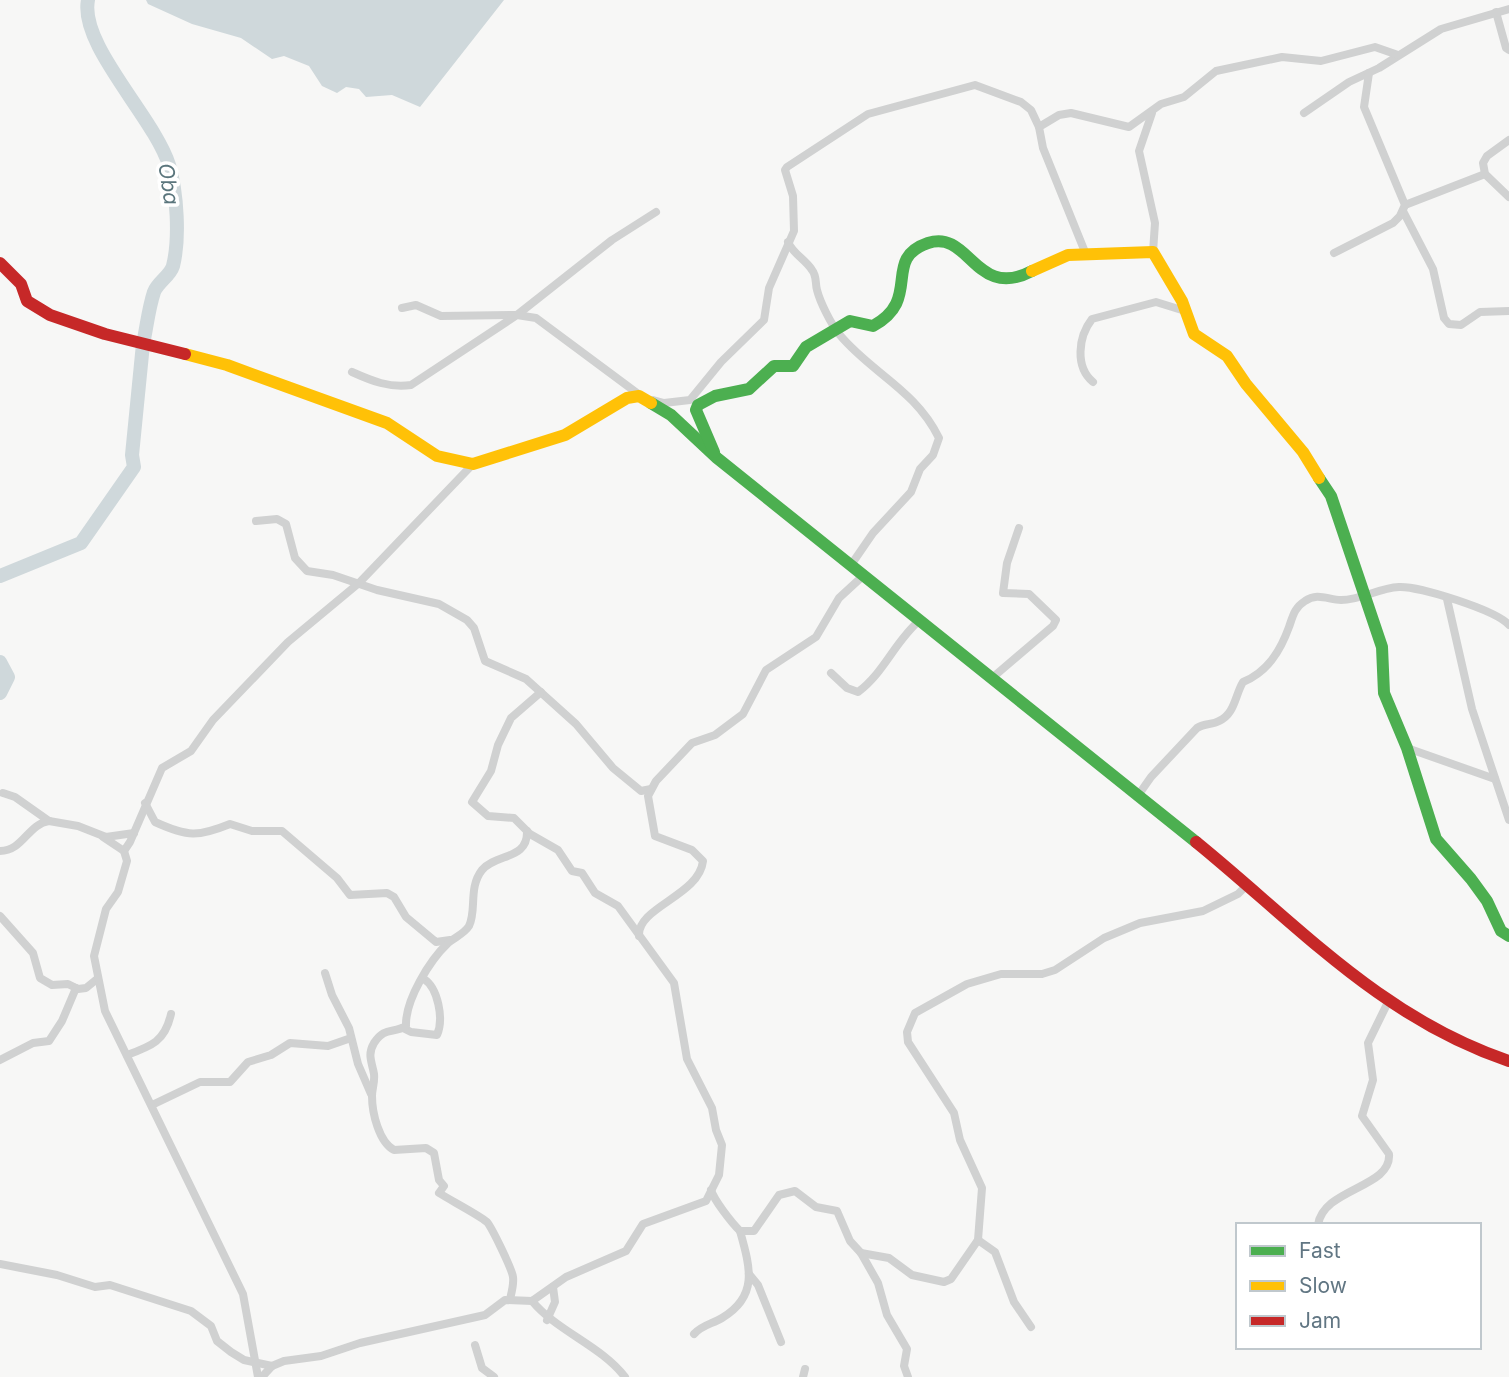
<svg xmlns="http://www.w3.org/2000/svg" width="1509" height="1377" viewBox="0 0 1509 1377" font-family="Inter,sans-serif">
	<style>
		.water { fill: #cfd8db }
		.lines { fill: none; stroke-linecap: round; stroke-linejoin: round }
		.river { stroke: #cfd8db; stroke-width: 14 }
		.street { stroke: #d0d1d1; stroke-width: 8 }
		.fast { stroke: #4caf50; stroke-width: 12 }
		.slow { stroke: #ffc107; stroke-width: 12 }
		.jam { stroke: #c62828; stroke-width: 12 }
		.labels { text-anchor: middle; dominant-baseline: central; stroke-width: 7; stroke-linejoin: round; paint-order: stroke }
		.water-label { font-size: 21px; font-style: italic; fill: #5b767d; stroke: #fff }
	</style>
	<rect width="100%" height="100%" fill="#f7f7f6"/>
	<path class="water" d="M146,0H504L420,107L392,95L366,97L359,89L346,87L337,93L322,86L309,66L284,56L272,59L241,38L192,24L148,4Z"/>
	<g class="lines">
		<g class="river">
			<path d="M88,0C79,45 154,117 169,165C177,193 180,238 173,266C170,276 158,282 154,292C149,307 147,324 144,339"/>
			<path d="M0,576L81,543L134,467L132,455L143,344"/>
			<path d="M0,662L8,677L0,693"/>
		</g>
		<g class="street">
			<path d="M1496,12L1506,48L1509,50"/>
			<path d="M1152,113L1139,151L1155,223L1153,252"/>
			<path d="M1304,113L1349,82L1379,68L1441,29L1509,9"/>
			<path d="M1509,140L1487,156L1483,163L1485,174L1509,197"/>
			<path d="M1405,205L1485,174"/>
			<path d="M1403,211L1433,269L1444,318L1449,324L1461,325L1480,312L1509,311"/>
			<path d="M788,242C793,254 805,259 812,270C817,276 815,283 817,290C820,302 831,324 839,334C871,373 915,389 939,438L933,455L920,469L911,492L873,533L851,565"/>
			<path d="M1085,252L1043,148L1039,127L1059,115L1071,113L1129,127L1161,104L1184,97L1216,71L1282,57L1321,61L1375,47L1398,55"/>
			<path d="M1334,253L1393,223L1400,216L1405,205L1364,107L1369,73"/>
			<path d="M402,308L416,305L441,316L517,315L612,240L656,212"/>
			<path d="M352,372C372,381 389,388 411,385L517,315L536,318L641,396"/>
			<path d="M1093,382C1075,367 1078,337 1092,319L1156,302L1185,311"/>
			<path d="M653,400L664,403L690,400L721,362L764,320L769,288L794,231L793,196L785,170L787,167L868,114L975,85L1021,102L1031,110L1039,127"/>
			<path d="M256,521L277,519L286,524L295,558L307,571L333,575L377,590L439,604L467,620L474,628L485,661L526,679L576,724L613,768L641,791L651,789"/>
			<path d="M1447,599L1472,709L1509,820"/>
			<path d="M831,673L847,688L858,692C884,673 895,641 920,620"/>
			<path d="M992,678L1053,626L1056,620L1029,594L1003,593L1007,563L1019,528"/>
			<path d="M1407,748L1495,779"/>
			<path d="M3,793L15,797L49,821L78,826L106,837L134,833"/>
			<path d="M1137,797L1151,777L1197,728C1205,723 1212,725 1219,721C1235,714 1235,695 1243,682C1267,672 1280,652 1289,627C1293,616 1294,608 1305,601C1317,592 1329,600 1341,600C1362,600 1378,588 1399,587C1419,586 1496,610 1509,625"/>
			<path d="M145,803L155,822C188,837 198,837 230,824L252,831H282L337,878L350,895L387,893L394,897L406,917L436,942L450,940"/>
			<path d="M103,837L124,851"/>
			<path d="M0,851C23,851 28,824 49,821"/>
			<path d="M0,916L33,953L40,978L52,985L68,984L78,989L86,988L97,979"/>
			<path d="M639,936C637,907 699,896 703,861L692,850L655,836L648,796L656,781L692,743L715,735L743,714L766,670L816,637L839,598L864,575"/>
			<path d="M325,973L332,995L349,1028L358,1064L371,1094"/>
			<path d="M403,1028L411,1032L437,1035C444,1019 438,988 424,979"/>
			<path d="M127,1055C152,1046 165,1041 171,1014"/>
			<path d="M0,1060L33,1043L49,1041L62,1021L76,988"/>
			<path d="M152,1105L200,1082H230L248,1062L271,1055L290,1043L328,1046L351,1038"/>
			<path d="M711,1190C714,1200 731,1222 740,1231H754L779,1195L795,1191L816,1207L837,1211L850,1241L861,1253L889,1258L912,1275L944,1282L951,1279L978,1240L982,1188L960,1140L954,1113L908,1042L907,1032L915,1013L967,984L1001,974H1042L1055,970L1104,938L1140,923L1203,911L1238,894L1247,885"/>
			<path d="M1318,1225C1323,1188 1392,1188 1389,1154L1362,1116L1373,1080L1368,1043L1389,1000"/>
			<path d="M978,1240L995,1252L1014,1302L1031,1327"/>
			<path d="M861,1253L878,1283L887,1315L907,1349L904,1366L908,1377"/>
			<path d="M0,1264L57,1275L95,1287L110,1285L191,1311L211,1326L217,1341L231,1352L244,1360L272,1366"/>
			<path d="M749,1274L758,1285L781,1342"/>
			<path d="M510,1299C512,1291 514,1284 513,1277C512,1269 492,1228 487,1222C479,1215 450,1200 439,1193L444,1186L439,1180L434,1153L426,1148L394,1150C379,1142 372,1113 372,1096C372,1089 375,1082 374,1074C372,1062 367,1055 374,1043C385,1026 393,1034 406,1026C405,1000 430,960 448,943C455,937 464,934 469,926C477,910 468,888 482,870C497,853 528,860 527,831"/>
			<path d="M532,1301C558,1332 600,1345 625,1377"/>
			<path d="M547,1320L555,1302L553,1287"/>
			<path d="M694,1334C702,1325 712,1324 722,1318C759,1296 750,1267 740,1231"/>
			<path d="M475,1345L482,1368L494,1377"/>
			<path d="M258,1377L243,1294L105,1011L94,956L106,909L118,892L127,861L124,851L130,842L162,768L191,751L213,720L288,642L359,583L473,464"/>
			<path d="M262,1377L272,1366L284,1361L321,1356L360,1343L485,1315L505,1300L532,1301L566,1277L626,1251L643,1224L706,1201L719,1175L722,1145L716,1130L712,1108L687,1059L674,983L618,906L595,893L582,873L572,871L558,850L530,834L514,818L488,816L472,802L491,771L498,745L511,718L541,692"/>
			<path d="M803,1377L805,1369"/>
		</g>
		<g class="fast">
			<path d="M651,403L671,415L717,458L1196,842"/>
			<path d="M714,452L696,410L698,405L715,396L749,389L774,366H793L806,347L850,321L873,326C923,299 881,259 928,243C970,229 975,301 1032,271"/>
			<path d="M1319,478L1331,496L1382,647L1384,693L1407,748L1436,839L1471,879L1487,901L1501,931L1509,936"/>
		</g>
		<g class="slow">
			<path d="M1032,271L1068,255L1153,252L1182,301L1194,334L1227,356L1246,384L1303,452L1319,478"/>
			<path d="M185,354L227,365L387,423L437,456L473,464L565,435L627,398L639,396L651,403"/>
		</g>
		<g class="jam">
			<path d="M0,263L21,284L27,301L50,315L105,334L185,354"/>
			<path d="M1196,842C1298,925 1381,1018 1509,1061"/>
		</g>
	</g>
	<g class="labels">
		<g class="water-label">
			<text transform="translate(169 184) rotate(81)">Oba</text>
		</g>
	</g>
	<rect x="1236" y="1223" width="245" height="126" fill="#ffffff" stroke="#c0c8cd" stroke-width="2"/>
	<rect x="1250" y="1246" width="35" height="10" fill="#4caf50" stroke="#c0c8cd" stroke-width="2"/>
	<text x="1299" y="1258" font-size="21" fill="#617683">Fast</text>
	<rect x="1250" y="1281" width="35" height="10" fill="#ffc107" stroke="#c0c8cd" stroke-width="2"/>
	<text x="1299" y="1293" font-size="21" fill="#617683">Slow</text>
	<rect x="1250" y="1316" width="35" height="10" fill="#c62828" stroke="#c0c8cd" stroke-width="2"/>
	<text x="1299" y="1328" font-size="21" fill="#617683">Jam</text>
</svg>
